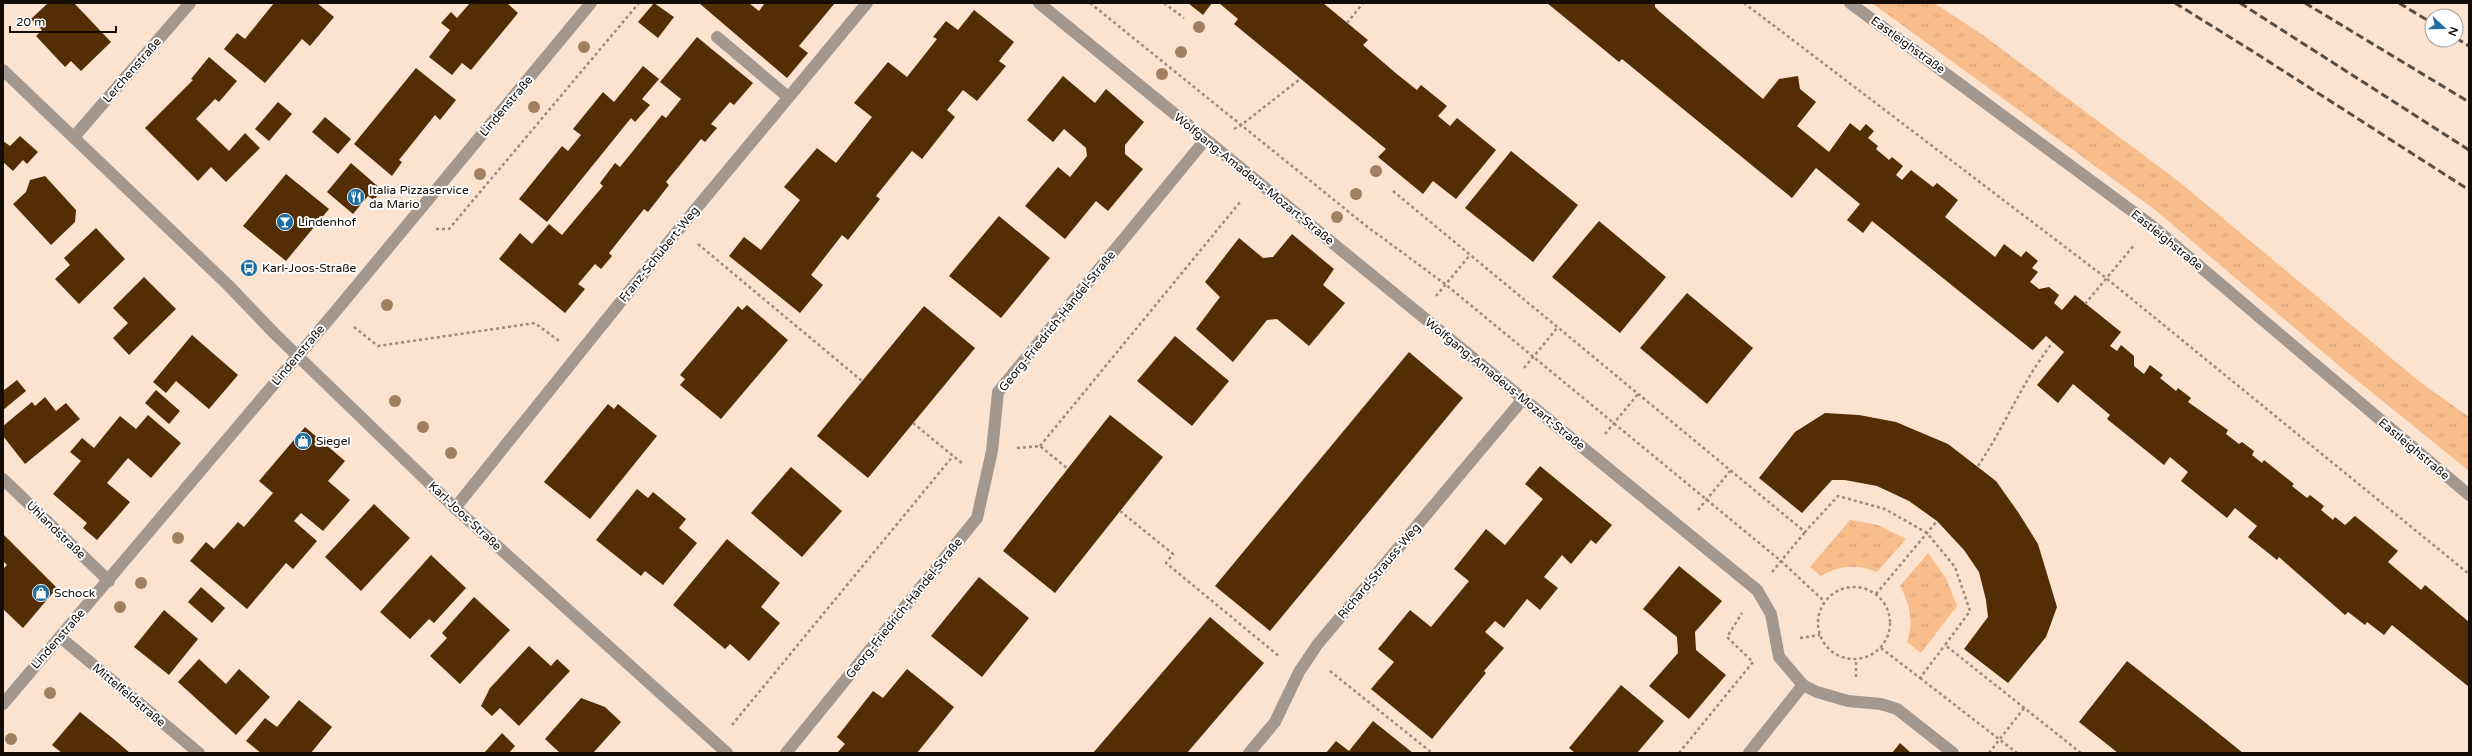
<svg xmlns="http://www.w3.org/2000/svg" width="2472" height="756" viewBox="0 0 2472 756" font-family="'Varela Round',sans-serif">
	<style>
		.grass { fill: url(#grass-tufts) }
		.building { fill: #532d04 }
		.lines { fill: none; stroke-linecap: round; stroke-linejoin: round }
		.path { stroke: #9c8a7d; stroke-width: 2.5; stroke-dasharray: 3 3; stroke-linecap: butt }
		.minor { stroke: #a29890; stroke-width: 12 }
		.rail { stroke: #5a4d43; stroke-width: 3; stroke-dasharray: 8 4; stroke-linecap: butt }
		.tree { fill: #a08061 }
		.labels { text-anchor: middle; dominant-baseline: central; stroke-width: 4; stroke-linejoin: round; paint-order: stroke }
		.street-label { font-size: 12px; fill: #140c06; stroke: #fff }
		.poi-label { font-size: 12px; fill: #140c06; stroke: #fff; text-anchor: start }
	</style>
	<defs>
		<pattern id="grass-tufts" width="24" height="20" patternUnits="userSpaceOnUse"><rect width="24" height="20" fill="#f7bd8d"/><path d="M3 7l-1-3M5 7V3M7 7l1-3M15 17l-1-3M17 17v-4M19 17l1-3" fill="none" stroke="#d3a178"/></pattern>
	</defs>
	<rect width="100%" height="100%" fill="#fbe3d0"/>
	<g class="grass">
		<path d="M1872,3H1934L1980,33L2178,181L2420,382L2469,417V471L2343,369L2154,209Z"/>
		<path d="M1850,520L1878,525L1906,539L1877,572C1857,564 1840,565 1821,576L1810,567Z"/>
		<path d="M1928,553L1946,578L1957,606L1921,653L1907,642C1914,623 1910,604 1900,586Z"/>
	</g>
	<g class="building">
		<path d="M48,3H74L111,42L81,71L71,61L65,67L36,36L42,30L31,19Z"/>
		<path d="M274,3H317L334,17L310,46L302,39L265,83L224,49L237,33L245,39Z"/>
		<path d="M470,3H507L518,13L471,70L462,63L452,75L429,57L450,30L441,23L451,12L457,18Z"/>
		<path d="M654,3L674,17L658,38L638,22Z"/>
		<path d="M699,3H749L759,11L765,3H835L799,46L808,53L787,78Z"/>
		<path d="M1188,3H1212L1203,15Z"/>
		<path d="M1219,3H1323L1368,40L1363,45L1398,75L1417,90L1421,85L1447,106L1438,116L1450,126L1457,118L1496,150L1456,199L1433,181L1423,194L1378,157L1386,149L1234,24L1238,19Z"/>
		<path d="M1547,3H1655V7L1660,12L1763,99L1779,79L1798,76L1800,89L1816,102L1797,126L1829,152L1850,123L1860,131L1866,124L1874,131L1868,138L1878,146L1876,149L1889,160L1892,157L1903,166L1896,175L1902,180L1911,170L1933,187L1937,183L1958,200L1945,217L1995,257L2004,244L2021,257L2026,251L2038,261L2032,268L2038,272L2030,282L2039,289L2049,287L2059,295L2054,303L2062,310L2075,295L2121,332L2110,346L2117,351L2121,345L2134,356V366L2144,374L2150,365L2163,375L2160,378L2176,391L2178,388L2191,398L2188,402L2228,430L2226,434L2239,444L2242,442L2254,451L2252,455L2262,463L2264,460L2294,484L2292,486L2307,498L2310,495L2324,506L2321,510L2333,520L2335,517L2345,525L2355,516L2398,551L2388,562L2421,590L2425,585L2469,622V687L2392,625L2384,635L2367,622L2365,625L2348,612L2345,615L2279,557L2277,560L2248,537L2257,526L2235,508L2227,518L2181,481L2188,472L2170,457L2164,465L2107,419L2110,415L2073,384L2058,403L2037,385L2064,352L2046,336L2033,350L2031,349L1872,221L1863,233L1847,220L1860,204L1816,168L1792,198L1622,59L1619,62Z"/>
		<path d="M974,10L1014,42L999,61L1006,66L977,101L963,90L947,110L955,117L922,159L912,151L876,196L880,199L848,240L842,235L811,275L823,285L800,313L729,256L744,237L761,250L800,200L784,187L817,148L836,163L872,117L854,103L888,62L907,77L937,39L933,37L946,21L958,30Z"/>
		<path d="M697,37L753,83L734,105L730,102L711,124L717,128L705,142L701,139L666,182L669,185L648,212L644,209L609,253L612,256L601,269L595,264L578,284L585,289L565,313L499,259L520,233L532,244L549,224L562,235L603,186L600,183L615,163L620,167L662,115L666,118L681,99L660,82Z"/>
		<path d="M209,57L237,81L219,102L215,99L196,119L229,151L245,133L260,148L226,182L211,167L198,181L145,128L193,80L191,79Z"/>
		<path d="M643,66L659,79L642,99L650,105L635,122L631,118L547,222L519,199L562,146L568,151L581,135L573,129L603,92L614,102Z"/>
		<path d="M416,68L456,100L440,120L435,115L399,160L402,162L392,176L354,144Z"/>
		<path d="M1063,76L1095,103L1106,89L1144,122L1125,145V154L1143,169L1108,211L1096,201L1065,239L1025,206L1058,167L1070,177L1087,156L1086,148L1064,129L1053,142L1027,120Z"/>
		<path d="M278,102L292,114L269,141L255,129Z"/>
		<path d="M325,117L351,139L338,154L312,132Z"/>
		<path d="M20,136L38,152L27,164L23,160L13,171L3,162V141L10,146Z"/>
		<path d="M1511,151L1578,205L1533,262L1465,208Z"/>
		<path d="M351,163L382,190L374,200L368,196L353,214L327,192Z"/>
		<path d="M286,174L329,209L286,261L243,226Z"/>
		<path d="M45,176L76,210L75,222L51,245L13,204L26,192L30,180Z"/>
		<path d="M999,216L1050,258L1001,318L949,276Z"/>
		<path d="M1599,221L1666,277L1620,333L1552,277Z"/>
		<path d="M96,228L125,259L79,304L55,279L70,265L64,258Z"/>
		<path d="M1292,234L1334,269L1323,285L1345,303L1309,346L1277,319L1267,320L1233,362L1196,329L1220,297L1205,282L1239,238L1263,258L1273,257Z"/>
		<path d="M144,277L176,309L129,355L113,338L128,323L113,308Z"/>
		<path d="M1687,293L1753,348L1707,404L1640,348Z"/>
		<path d="M747,305L788,340L721,419L680,385L685,379L680,375L738,306L742,310Z"/>
		<path d="M924,306L975,348L868,478L817,436Z"/>
		<path d="M192,335L238,375L209,409L176,381L166,393L153,382Z"/>
		<path d="M1175,336L1229,381L1192,426L1137,381Z"/>
		<path d="M1409,352L1463,398L1270,631L1215,586Z"/>
		<path d="M17,380L26,391L3,410V391Z"/>
		<path d="M156,390L180,411L169,424L145,403Z"/>
		<path d="M45,397L56,411L66,403L80,419L25,464L3,436V426L32,402L35,406Z"/>
		<path d="M608,404L614,409L618,404L657,436L590,519L544,482Z"/>
		<path d="M1825,413L1859,415L1896,422L1948,444L1996,481L2018,512L2038,544L2057,607L2046,637L2008,683L1964,649L1988,617L1986,600L1979,572L1964,550L1937,521L1909,501L1877,486L1845,480H1832L1802,513L1759,478L1795,432Z"/>
		<path d="M148,415L181,443L151,478L128,458L107,483L130,502L97,540L83,528L87,523L53,494L81,461L70,452L82,438L94,448L120,416L136,429Z"/>
		<path d="M1110,415L1163,457L1055,593L1003,551Z"/>
		<path d="M305,427L345,461L328,481L350,500L323,531L301,513L294,521L317,541L293,569L286,563L247,609L190,561L206,542L214,549L238,522L244,527L273,493L259,481Z"/>
		<path d="M1540,466L1612,525L1596,544L1591,540L1571,564L1562,555L1544,577L1558,588L1540,610L1527,599L1504,628L1495,621L1485,632L1504,648L1484,671L1486,673L1432,739L1371,689L1394,662L1378,649L1410,610L1431,627L1469,581L1454,569L1486,529L1505,545L1543,499L1525,484Z"/>
		<path d="M791,467L842,511L802,557L751,513Z"/>
		<path d="M637,489L648,498L653,492L686,519L679,528L697,543L663,585L645,571L641,576L596,540Z"/>
		<path d="M374,504L410,538L361,591L325,557Z"/>
		<path d="M3,534L57,588L23,628L3,609V569L7,565L3,561Z"/>
		<path d="M727,539L780,583L761,607L780,623L749,661L730,644L725,649L673,605Z"/>
		<path d="M431,555L466,588L434,623L429,619L410,639L380,612Z"/>
		<path d="M1679,566L1722,601L1695,632L1696,650L1726,675L1689,719L1649,686L1678,653L1677,637L1643,609Z"/>
		<path d="M979,577L1029,618L982,677L931,636Z"/>
		<path d="M201,587L225,608L212,623L188,602Z"/>
		<path d="M474,597L510,630L460,684L430,656L447,638L442,633Z"/>
		<path d="M164,610L198,639L169,675L134,647Z"/>
		<path d="M1210,617L1264,663L1187,753H1093Z"/>
		<path d="M529,646L551,666L557,659L570,671L519,726L500,708L492,716L481,706L490,688Z"/>
		<path d="M199,659L226,684L239,669L270,697L236,735L178,682Z"/>
		<path d="M2127,661L2202,720L2243,753H2118L2079,722Z"/>
		<path d="M907,669L954,707L917,753H837L845,744L837,737L873,691L883,698Z"/>
		<path d="M1621,685L1664,721L1637,753H1575L1569,748Z"/>
		<path d="M581,698L605,707L621,722L593,753H560L545,739Z"/>
		<path d="M299,700L332,727L311,753H261L246,741L265,718L277,727Z"/>
		<path d="M80,712L116,741L130,753H62L52,745Z"/>
		<path d="M1373,721L1413,753H1326L1336,741L1349,751Z"/>
		<path d="M502,733L515,746L509,753H484Z"/>
		<path d="M1900,743L1911,753H1892Z"/>
	</g>
	<g class="lines">
		<g class="path">
			<path d="M1090,3L1365,225L1445,284L1781,561L1824,601"/>
			<path d="M1164,3L1184,18"/>
			<path d="M1744,3L2106,278L2469,574"/>
			<path d="M1347,23L1363,3"/>
			<path d="M1234,129L1240,126L1300,79"/>
			<path d="M1393,191L1805,532L1838,496L1885,509L1927,533L1955,567L1970,611L1945,645L2081,753"/>
			<path d="M436,229H449L639,3"/>
			<path d="M698,244L862,381"/>
			<path d="M1436,296L1470,255"/>
			<path d="M2085,304L2135,244"/>
			<path d="M354,327L378,346L535,323L559,341"/>
			<path d="M1524,368L1558,327"/>
			<path d="M913,423L963,464"/>
			<path d="M1605,434L1638,394"/>
			<path d="M1040,446L1241,201"/>
			<path d="M1017,448L1040,446L1068,469"/>
			<path d="M1978,466C2005,426 2023,380 2053,342"/>
			<path d="M1698,510L1730,471"/>
			<path d="M1120,511L1173,554L1166,563L1280,657"/>
			<path d="M1772,572L1805,532"/>
			<circle cx="1854" cy="623" r="36"/>
			<path d="M1876,594L1937,521"/>
			<path d="M1800,638L1820,635"/>
			<path d="M1881,648L1920,678L1945,645"/>
			<path d="M1330,671L1432,753"/>
			<path d="M1856,677V659"/>
			<path d="M1920,678L2017,753"/>
			<path d="M732,725L953,456"/>
			<path d="M1679,753L1753,662L1727,637L1742,613"/>
			<path d="M1989,753L2024,708"/>
		</g>
		<g class="minor">
			<path d="M1039,3L1757,590L1771,614L1779,657L1803,685L1817,692L1848,701L1881,704L1897,709L1953,753"/>
			<path d="M1850,3L2151,225L2469,495"/>
			<path d="M717,37L788,97"/>
			<path d="M3,70L227,284L275,334L455,508L727,753"/>
			<path d="M74,137L190,3"/>
			<path d="M3,479L109,581"/>
			<path d="M455,508L680,228L867,3"/>
			<path d="M60,637L199,753"/>
			<path d="M3,704L335,312L591,3"/>
			<path d="M786,753L977,518L992,451L998,392L1205,140"/>
			<path d="M1249,753L1275,722L1299,672L1317,645L1523,399"/>
			<path d="M1749,753L1803,685"/>
		</g>
		<g class="rail">
			<path d="M2175,3L2257,54L2469,190"/>
			<path d="M2240,3L2469,150"/>
			<path d="M2305,3L2469,102"/>
			<path d="M2399,3L2432,23"/>
			<path d="M2456,38L2469,46"/>
		</g>
	</g>
	<g class="tree">
		<circle cx="1199" cy="27" r="6"/>
		<circle cx="584" cy="47" r="6"/>
		<circle cx="1181" cy="52" r="6"/>
		<circle cx="1162" cy="74" r="6"/>
		<circle cx="534" cy="107" r="6"/>
		<circle cx="1376" cy="171" r="6"/>
		<circle cx="480" cy="174" r="6"/>
		<circle cx="1356" cy="194" r="6"/>
		<circle cx="1337" cy="217" r="6"/>
		<circle cx="387" cy="305" r="6"/>
		<circle cx="395" cy="401" r="6"/>
		<circle cx="423" cy="427" r="6"/>
		<circle cx="451" cy="453" r="6"/>
		<circle cx="178" cy="538" r="6"/>
		<circle cx="141" cy="583" r="6"/>
		<circle cx="120" cy="607" r="6"/>
		<circle cx="50" cy="693" r="6"/>
		<circle cx="11" cy="739" r="6"/>
	</g>
	<defs>
		<symbol id="restaurant-disc" viewBox="-11 -11 22 22"><circle r="9.5" fill="#1b6e9f" stroke="#fff"/><path d="M-5-6h1v4h1v-4h1v4h1v-4h1v5L-1.5 .5V6h-2V.5L-5-1ZM5-6V6H3V1.5H1.5Q1.5-4 5-6Z" fill="#fff"/></symbol>
		<symbol id="bar-disc" viewBox="-11 -11 22 22"><circle r="9.5" fill="#1b6e9f" stroke="#fff"/><path d="M-6-5H6L.8 .8V4.5H3.5V6h-7V4.5H-.8V.8Z" fill="#fff"/></symbol>
		<symbol id="bus-disc" viewBox="-11 -11 22 22"><circle r="9.5" fill="#1b6e9f" stroke="#fff"/><path d="M-5-6H5V4H4V6H2V4H-2V6H-4V4H-5ZM-3.5-4V0h7V-4ZM-3.5 1.2v1.5H-2V1.2ZM2 1.2v1.5H3.5V1.2Z" fill="#fff"/></symbol>
		<symbol id="shop-disc" viewBox="-11 -11 22 22"><circle r="9.5" fill="#1b6e9f" stroke="#fff"/><path d="M-5-2.5h2.3a2.7 3.5 0 0 1 5.4 0H5L5.5 6h-11ZM-1.5-2.5h3a1.5 2.3 0 0 0-3 0Z" fill="#fff"/></symbol>
	</defs>
	<g fill-rule="evenodd">
		<use href="#restaurant-disc" x="346" y="187" width="20" height="20"/>
		<use href="#bar-disc" x="275" y="212" width="20" height="20"/>
		<use href="#bus-disc" x="239" y="258" width="20" height="20"/>
		<use href="#shop-disc" x="293" y="431" width="20" height="20"/>
		<use href="#shop-disc" x="31" y="583" width="20" height="20"/>
	</g>
	<g class="labels">
		<g class="street-label">
			<text transform="translate(1908 45) rotate(36)">Eastleighstraße</text>
			<text transform="translate(132 70) rotate(-49)">Lerchenstraße</text>
			<text transform="translate(506 106) rotate(-50)">Lindenstraße</text>
			<text transform="translate(1254 179) rotate(39)">Wolfgang-Amadeus-Mozart-Straße</text>
			<text transform="translate(2167 240) rotate(39)">Eastleighstraße</text>
			<text transform="translate(659 254) rotate(-51)">Franz-Schubert-Weg</text>
			<text transform="translate(1057 321) rotate(-51)">Georg-Friedrich-Händel-Straße</text>
			<text transform="translate(298 355) rotate(-50)">Lindenstraße</text>
			<text transform="translate(1505 384) rotate(39)">Wolfgang-Amadeus-Mozart-Straße</text>
			<text transform="translate(2414 449) rotate(40)">Eastleighstraße</text>
			<text transform="translate(465 516) rotate(43)">Karl-Joos-Straße</text>
			<text transform="translate(56 530) rotate(44)">Uhlandstraße</text>
			<text transform="translate(1379 571) rotate(-50)">Richard-Strauss-Weg</text>
			<text transform="translate(904 608) rotate(-51)">Georg-Friedrich-Händel-Straße</text>
			<text transform="translate(58 639) rotate(-49)">Lindenstraße</text>
			<text transform="translate(129 695) rotate(40)">Mittelfeldstraße</text>
		</g>
		<g class="poi-label">
			<text x="369" y="190">Italia Pizzaservice<tspan x="369" dy="14">da Mario</tspan></text>
			<text x="298" y="222">Lindenhof</text>
			<text x="262" y="268">Karl-Joos-Straße</text>
			<text x="316" y="441">Siegel</text>
			<text x="54" y="593">Schock</text>
		</g>
	</g>
	<rect width="2472" height="756" fill="none" stroke="#140c06" stroke-width="8"/>
	<g transform="translate(2444 28) rotate(111)"><circle r="19" fill="#ffffff" stroke="#a19e9b"/>
	<path d="M0-3L7 15L0 10L-7 15Z" fill="#1b6e9f"/>
	<text y="-6" font-size="11" font-weight="bold" text-anchor="middle" fill="#140c06">N</text>
	</g>
	<path d="M10 26v6h106v-6" fill="none" stroke="#140c06" stroke-width="2"/>
	<text x="16" y="26" font-size="12" fill="#140c06" stroke="#ffffff" stroke-width="3" paint-order="stroke">20 m</text>
</svg>
